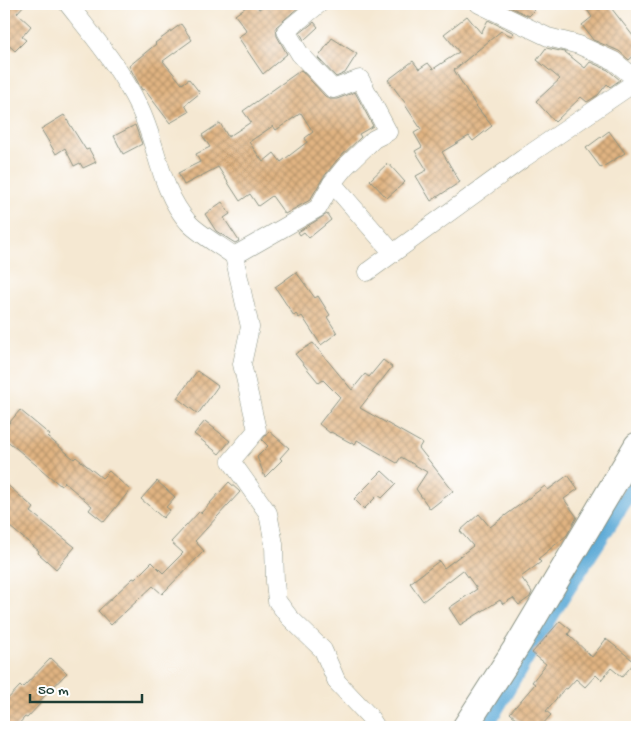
<svg xmlns="http://www.w3.org/2000/svg" width="641" height="731" viewBox="0 0 641 731" font-family="'Gochi Hand',sans-serif">
	<style>
		.lines { fill: none; stroke-linecap: round; stroke-linejoin: round }
		.canal { stroke: #5eabd7; stroke-width: 16 }
		.building { fill: url(#building-cross-hatch); fill-rule: evenodd }
		.street-casing { stroke: #8a9283; stroke-width: 19 }
		.secondary-casing { stroke: #8a9283; stroke-width: 27 }
		.street { stroke: #fff; stroke-width: 18 }
		.secondary { stroke: #fff; stroke-width: 25 }
	</style>
	<defs>
		<pattern id="building-cross-hatch" width="8" height="8" patternUnits="userSpaceOnUse" patternTransform="scale(1.25)"><rect width="8" height="8" fill="#e1b482"/><path d="M0 0l8 8M0 8l8-8" fill="none" stroke="#b6946b"/></pattern>
	</defs>
	<rect width="100%" height="100%" fill="#fff"/>
	<filter id="ink" filterUnits="userSpaceOnUse"><feTurbulence type="fractalNoise" baseFrequency=".02" numOctaves="2"/><feDisplacementMap in="SourceGraphic" scale="10" xChannelSelector="R" yChannelSelector="G"/><feConvolveMatrix kernelMatrix="1 2 1 2 8 2 1 2 1" color-interpolation-filters="sRGB"/></filter>
	<filter id="wash" filterUnits="userSpaceOnUse"><feTurbulence type="fractalNoise" baseFrequency=".0096" numOctaves="4" result="noise"/><feDisplacementMap in="SourceGraphic" scale="20" xChannelSelector="R" yChannelSelector="G"/><feGaussianBlur stdDeviation="1.12" result="paint"/><feColorMatrix in="noise" values="0 0 0 0 0 0 0 0 0 0 0 0 0 0 0 0 0 1.4 0 .05"/><feComposite in="paint" operator="in"/></filter>
	<g filter="url(#wash)">
		<rect width="100%" height="100%" fill="#f5e8d2"/>
		<g class="lines">
			<path class="canal" d="M485,727L561,599L637,481"/>
		</g>
		<g id="blocks">
			<g class="building">
				<path d="M4,4H25L17,13L31,26L22,37L26,40L15,51L4,41Z"/>
				<path d="M250,4H255L259,9L266,4H298L300,6L276,27L277,36L287,54L263,74L238,37L247,31L235,15Z"/>
				<path d="M503,4H528L535,10L529,16Z"/>
				<path d="M583,4H608L637,41V53L629,60L619,51L593,40L582,25L592,17Z"/>
				<path d="M467,16L481,33L488,20L514,33L511,36L501,31L454,70L476,106L492,126L473,141L469,136L442,152L460,182L431,201L416,176L427,170L415,151L422,147L414,133L421,129L405,105L406,104L388,80L413,61L419,69L428,63L433,69L459,52L444,34Z"/>
				<path d="M314,22L318,27L304,40L300,33Z"/>
				<path d="M181,24L192,40L163,61L182,84L189,79L200,93L185,105L189,112L170,123L144,89L142,90L129,66L156,44L155,43Z"/>
				<path d="M332,38L357,54L345,73L336,77L318,58Z"/>
				<path d="M546,48L565,52L585,68L590,62L608,70L620,80L610,87L607,84L598,95L587,102L581,97L555,122L536,101L560,79L537,60Z"/>
				<path d="M301,70L325,96L330,99H337L355,92L373,126L359,134L361,137L337,160L323,178L310,200L285,214L272,196L258,206L250,194L240,201L218,167L184,185L178,173L200,162L196,154L210,147L202,135L220,123L228,137L251,122L243,111ZM301,113L313,132L305,138L307,142L281,162L274,153L263,162L249,142L273,126L276,130Z"/>
				<path d="M64,115L86,150L89,149L96,162L83,168L80,163L74,166L65,148L56,154L41,129Z"/>
				<path d="M135,125L142,144L123,154L114,136Z"/>
				<path d="M609,131L625,153L601,168L586,148Z"/>
				<path d="M388,163L405,182L387,198L370,180Z"/>
				<path d="M222,202L230,214L224,218L239,241L235,243L216,231L205,214Z"/>
				<path d="M327,214L331,220L309,238L304,232L300,235L298,232Z"/>
				<path d="M296,272L315,298L318,296L330,315L327,317L337,333L321,345L302,316L299,318L296,314L294,316L275,287Z"/>
				<path d="M313,343L352,390L365,374L369,377L383,360L392,367L360,408L422,443L419,448L453,491L430,509L416,489L427,472L401,457L397,463L357,440L355,445L331,432L330,433L319,424L340,397L323,380L319,383L295,354Z"/>
				<path d="M197,371L218,386L198,414L177,398Z"/>
				<path d="M20,410L50,435L48,437L74,459L76,457L102,478L109,471L130,490L104,522L89,510L92,506L64,482L61,486L4,438V429Z"/>
				<path d="M205,421L230,441L219,454L194,434Z"/>
				<path d="M269,431L289,448L280,458L282,460L265,477L257,457L268,446L262,440Z"/>
				<path d="M382,471L396,484L382,498L378,495L364,509L354,499Z"/>
				<path d="M568,475L578,489L564,499L577,517L567,535L538,559L541,562L521,577L532,592L530,597L519,605L513,598L503,604L500,600L460,625L449,608L477,589L463,570L423,601L410,583L439,561L444,568L473,546L460,531L479,514L490,527L545,486L548,490Z"/>
				<path d="M157,481L175,497L166,507L170,510L163,518L141,499Z"/>
				<path d="M4,482L34,508L31,512L75,547L56,569L38,553L39,551L4,522Z"/>
				<path d="M229,482L240,492L195,541L204,551L162,594L153,586L111,625L98,611L133,578L135,579L152,562L163,573L183,553L171,542L199,512L201,513Z"/>
				<path d="M560,621L571,630L568,634L592,657L606,639L635,662L622,677L611,668L601,680L596,675L585,687L576,679L567,689L565,688L546,711L551,715L541,726L536,722L531,727H526L510,713L535,684L532,682L546,664L532,653Z"/>
				<path d="M51,658L67,673L38,703L40,704L27,718L25,717L16,727H4V703L20,686L22,688Z"/>
			</g>
		</g>
	</g>
	<g filter="url(#ink)">
		<use href="#blocks" fill-opacity="0" stroke="#8a9283" stroke-width="1"/>
		<g class="lines">
			<defs>
				<g id="street">
					<path d="M68,4C94,37 121,69 139,107C158,145 159,189 188,222C196,232 222,247 234,256L250,327L242,364L257,430L231,461L268,513L274,544L275,582L277,601L289,617L323,650L337,682L369,716L376,727"/>
					<path d="M479,4L548,37L579,45L614,61L637,80"/>
					<path d="M332,183L393,253"/>
					<path d="M234,256L318,208L332,183L345,167L374,139L388,132L360,79L333,89L300,54L286,31L319,4"/>
					<path d="M367,272L524,158L637,81"/>
				</g>
				<path id="secondary" d="M465,727L519,643L637,445"/>
			</defs>
			<use href="#street" class="street-casing"/>
			<use href="#secondary" class="secondary-casing"/>
			<use href="#street" class="street"/>
			<use href="#secondary" class="secondary"/>
		</g>
	</g>
	<rect width="641" height="731" fill="none" stroke="#fff" stroke-width="20"/>
	<path d="M30 694v8h112v-8" fill="none" stroke="#1f3d34" stroke-width="2.5"/>
	<text x="38" y="694" font-size="15" fill="#1f3d34" stroke="#ffffff" stroke-width="4" paint-order="stroke">50 m</text>
</svg>
